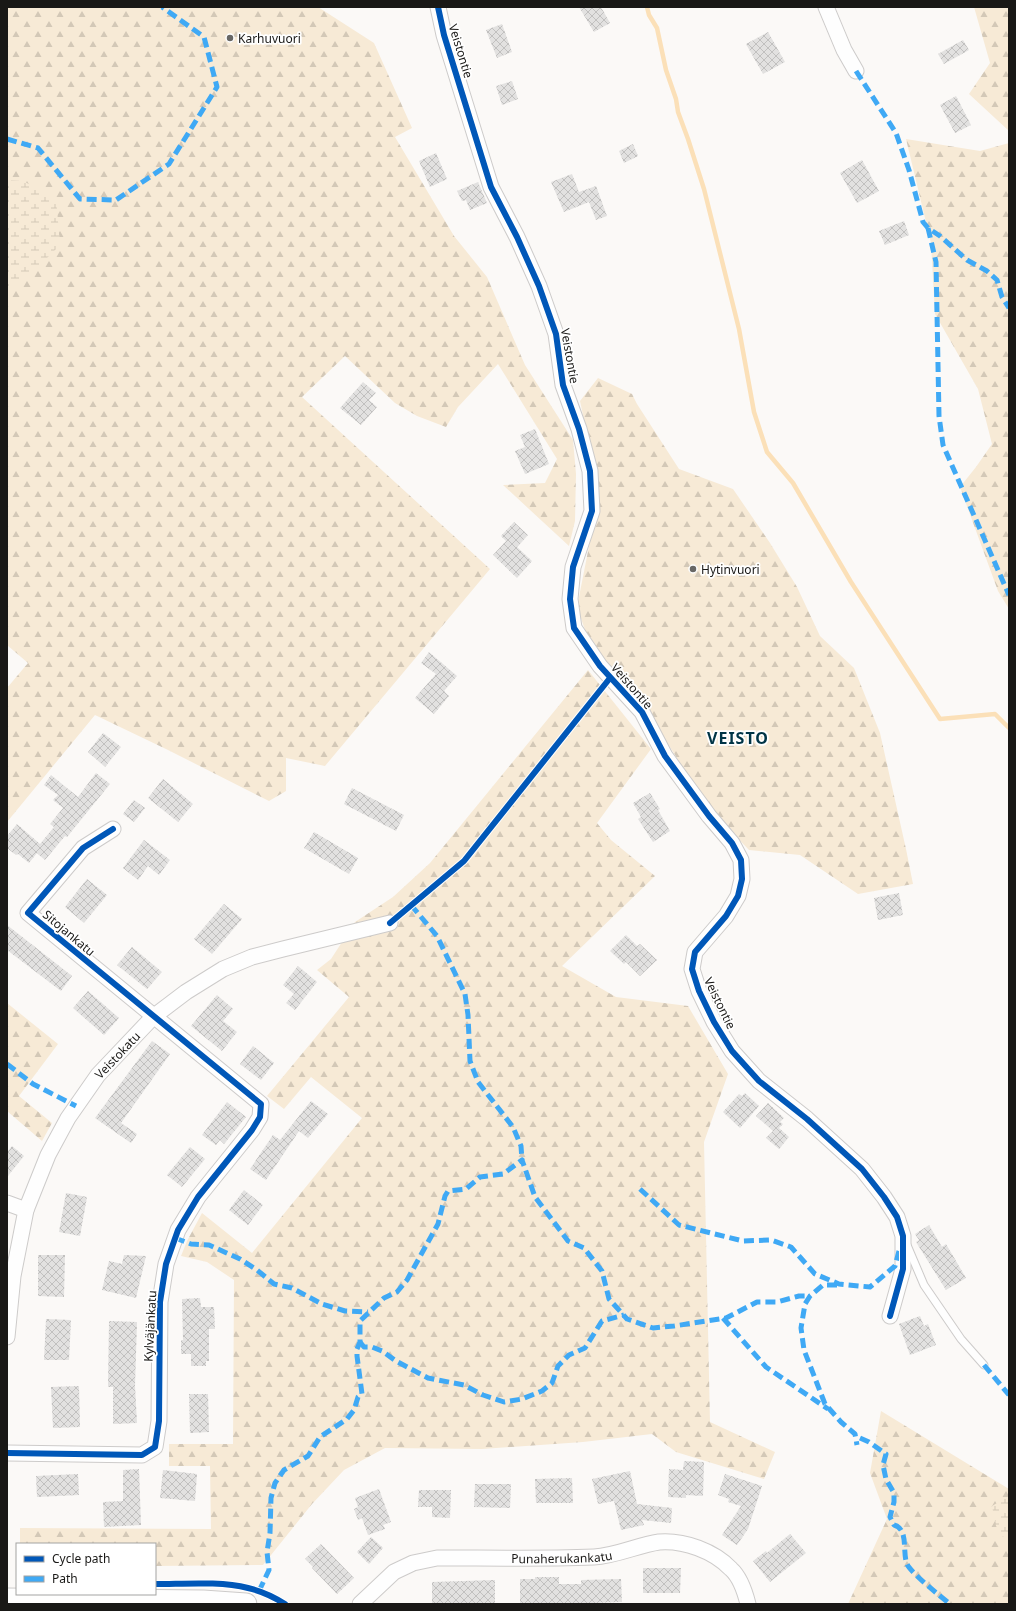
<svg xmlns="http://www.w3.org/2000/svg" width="1016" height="1611" viewBox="0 0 1016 1611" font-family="'Noto Sans',sans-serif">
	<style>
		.forest { fill: url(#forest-firs) }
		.wetland { fill: url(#wetland-marsh) }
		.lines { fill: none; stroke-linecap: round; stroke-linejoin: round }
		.stream { stroke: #fbe0b8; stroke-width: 4.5 }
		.building { fill: url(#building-cross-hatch) }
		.lane-casing { stroke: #cdcbca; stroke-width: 9 }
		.street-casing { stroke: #cdcbca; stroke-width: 17 }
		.secondary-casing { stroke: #cdcbca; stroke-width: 23 }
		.lane { stroke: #fefefe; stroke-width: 7 }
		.street { stroke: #fefefe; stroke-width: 15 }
		.secondary { stroke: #fefefe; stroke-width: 21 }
		.quiet { stroke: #3fa9f5; stroke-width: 5; stroke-dasharray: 10 5; stroke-linecap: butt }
		.cycleway-casing { stroke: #fff; stroke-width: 8 }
		.cycleway { stroke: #0057b8; stroke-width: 6 }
		.poi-dot { fill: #686765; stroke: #fff; stroke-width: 1.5 }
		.labels { text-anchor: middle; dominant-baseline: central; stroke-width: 3.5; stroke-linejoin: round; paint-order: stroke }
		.poi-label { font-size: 12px; fill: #191816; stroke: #fff; text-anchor: start }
		.street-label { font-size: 12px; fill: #191816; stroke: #fff }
		.district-label { font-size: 16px; font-weight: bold; letter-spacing: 1px; fill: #003446; stroke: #fff }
	</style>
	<defs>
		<pattern id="forest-firs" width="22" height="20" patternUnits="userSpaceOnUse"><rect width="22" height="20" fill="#f7ead6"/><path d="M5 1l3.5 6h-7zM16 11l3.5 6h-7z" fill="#d3c8b7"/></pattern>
		<pattern id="wetland-marsh" width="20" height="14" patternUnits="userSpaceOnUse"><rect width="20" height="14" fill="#f7ead6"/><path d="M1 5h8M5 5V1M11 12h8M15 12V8" fill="none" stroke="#d3c8b7"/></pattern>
		<pattern id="building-cross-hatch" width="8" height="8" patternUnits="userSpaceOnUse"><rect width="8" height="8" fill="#e2e1e0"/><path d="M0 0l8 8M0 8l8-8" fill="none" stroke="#c1c0bf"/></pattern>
	</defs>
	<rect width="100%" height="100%" fill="#fbf9f7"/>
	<g class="forest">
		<path d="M7,7H318L374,43L412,128L395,137L454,236L487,277L525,365L573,440L576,474L575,521L569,546L503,485L545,483L557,459L498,364L458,407L446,427L417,416L395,403L345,356L302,397L490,569L325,766L286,758V791L269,801L168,750L95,715L7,822V688L28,663L7,645Z"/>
		<path d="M974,7H1009V131L969,94L990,63Z"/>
		<path d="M906,139L980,151L1009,143V609L998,591L960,487L976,467L992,444L978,389L935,314L931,243Z"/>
		<path d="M598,378L632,394L637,404L679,469L733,489L770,543L797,587L820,636L854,668L880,733L906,849L913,884L858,894L800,855L749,850L708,807L649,714L590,644L577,607L592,531L596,476L580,401Z"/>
		<path d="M588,670L651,749L597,823L611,840L655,876L562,966L616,997L688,1006L728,1074L704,1142L710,1422L775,1452L764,1479L676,1452L652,1434L583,1442L482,1449L385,1448L344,1470L312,1504L263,1565L155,1566V1544H20V1528L211,1529L210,1466H169V1444H233L234,1280L207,1262L181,1256L187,1241L202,1213L252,1253L362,1118L311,1077L284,1109L267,1096L349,997L317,970L331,959L355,922L393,897L430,863Z"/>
		<path d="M7,1003L58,1044L19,1096L52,1123L42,1141L7,1111Z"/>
		<path d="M881,1411L1009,1489V1604H848L887,1519L870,1473Z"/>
	</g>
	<g class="wetland">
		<path d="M7,180L23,181L56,198L60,245L40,265L7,293Z"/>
		<path d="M1009,1496V1545L996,1526L992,1506Z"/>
	</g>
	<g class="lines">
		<path class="stream" d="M647,7L649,15L657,28L666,70L676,99L678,112L688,139L704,189L739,329L754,412L767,452L793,483L851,582L940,719L995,714L1009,728"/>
	</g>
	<g class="building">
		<path d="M579,7H601L610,23L594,32Z"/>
		<path d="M502,24L512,52L497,58L486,30Z"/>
		<path d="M768,32L785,62L763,74L746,44Z"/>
		<path d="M963,40L969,50L944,64L938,54Z"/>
		<path d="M512,81L518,99L502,105L496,86Z"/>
		<path d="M956,96L971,125L955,133L940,105Z"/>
		<path d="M633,144L638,156L624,163L619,151Z"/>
		<path d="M436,153L447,179L430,187L419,161Z"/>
		<path d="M862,160L879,191L857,203L840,173Z"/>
		<path d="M572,174L579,192L596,186L607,216L596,220L589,202L564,212L551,182Z"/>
		<path d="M478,182L487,203L470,210L466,200L462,201L457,191Z"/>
		<path d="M904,221L909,235L885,245L879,231Z"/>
		<path d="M363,382L376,393L369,400L377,407L361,425L340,408Z"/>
		<path d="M535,429L549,464L525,474L515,451L525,447L520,435Z"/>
		<path d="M514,522L528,535L517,547L532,561L517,578L493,555L506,541L501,536Z"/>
		<path d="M429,652L457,676L444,691L449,696L434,714L415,698L436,674L421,663Z"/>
		<path d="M103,733L121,747L105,767L88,752Z"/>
		<path d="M96,773L110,784L67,837L65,836L45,860L37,853L29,863L18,854L16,855L7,848V836L17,824L40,844L54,827L50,824L63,808L53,800L58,795L44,785L51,775L78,797Z"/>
		<path d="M163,779L193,804L178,822L148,798Z"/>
		<path d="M352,788L404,815L396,831L344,804Z"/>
		<path d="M650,793L660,809L658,810L670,831L653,842L638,819L641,817L633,803Z"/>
		<path d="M134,800L145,808L134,822L123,814Z"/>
		<path d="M314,832L358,858L349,874L304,848Z"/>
		<path d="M144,840L170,860L159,875L148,866L138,880L123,868Z"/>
		<path d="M87,879L107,895L84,923L65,907Z"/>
		<path d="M899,893L903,915L878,920L874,898Z"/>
		<path d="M224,904L242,919L212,954L194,939Z"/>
		<path d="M7,925L72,976L61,991L7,950Z"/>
		<path d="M626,935L637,946L640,944L657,960L640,976L626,962L624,964L610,951Z"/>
		<path d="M132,947L162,972L147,989L117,965Z"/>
		<path d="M298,966L317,982L295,1010L286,1003L294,994L283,985Z"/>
		<path d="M88,991L119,1018L104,1035L73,1008Z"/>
		<path d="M217,995L233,1009L223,1021L237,1032L222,1051L191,1026Z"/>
		<path d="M152,1041L170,1054L121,1123L137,1134L131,1143L95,1118Z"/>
		<path d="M253,1046L274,1063L261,1080L240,1064Z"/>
		<path d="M745,1093L759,1106L740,1128L723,1112L739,1094L742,1096Z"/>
		<path d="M311,1101L328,1114L308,1138L299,1131L266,1180L250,1169L273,1135L280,1140Z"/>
		<path d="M227,1102L246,1117L224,1144L220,1140L216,1145L202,1135Z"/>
		<path d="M768,1103L784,1118L780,1122L783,1124L779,1128L789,1137L779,1149L766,1138L773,1131L756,1116Z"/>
		<path d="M12,1146L24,1156L7,1177V1152Z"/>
		<path d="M190,1147L205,1159L182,1187L167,1175Z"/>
		<path d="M244,1190L263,1205L248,1225L229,1210Z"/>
		<path d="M66,1193L87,1197L80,1236L59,1232Z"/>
		<path d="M929,1225L942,1247L946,1244L966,1278L946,1290L916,1242L919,1240L915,1234Z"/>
		<path d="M38,1255H65L64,1297L38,1296Z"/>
		<path d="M124,1255L146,1256L136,1298L102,1290L109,1261L122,1264Z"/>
		<path d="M200,1298L201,1307H214L215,1329H209V1361H206V1366H191V1354H181V1340H183L182,1299Z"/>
		<path d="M920,1316L924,1326L928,1324L936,1345L910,1355L899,1324Z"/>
		<path d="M46,1319L71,1320L69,1360H44Z"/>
		<path d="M109,1321L137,1322L135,1386L137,1423L113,1424V1387H108Z"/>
		<path d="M79,1386L80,1427L53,1428L51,1387Z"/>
		<path d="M189,1394H208L209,1432L190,1433Z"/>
		<path d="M684,1461L704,1462L703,1496L686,1495V1498L668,1497L669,1469L683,1470Z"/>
		<path d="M139,1469L141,1525L104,1527L103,1502L123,1501V1470Z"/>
		<path d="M163,1470L197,1474L195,1501L160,1498Z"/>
		<path d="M630,1471L637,1504L672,1508L671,1523L642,1520L644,1525L621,1530L614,1501L598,1504L592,1479Z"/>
		<path d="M78,1474L79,1495L37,1497L36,1476Z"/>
		<path d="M725,1474L762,1486L748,1529L737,1545L722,1535L741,1506L728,1502L729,1499L718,1495Z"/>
		<path d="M572,1478L573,1503H536L535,1479Z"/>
		<path d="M475,1484H511L510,1508L474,1507Z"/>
		<path d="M379,1489L391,1522L383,1525L385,1529L368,1535L362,1518L358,1520L354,1509L358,1507L355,1498Z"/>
		<path d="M419,1490H451L450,1518L432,1517V1507H418Z"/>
		<path d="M790,1534L806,1553L770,1582L753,1561L766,1551L767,1553Z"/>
		<path d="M371,1537L383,1548L369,1564L357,1552Z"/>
		<path d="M321,1544L354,1578L337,1594L312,1568L313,1567L305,1559Z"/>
		<path d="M643,1568H681L680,1593H643Z"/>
		<path d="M535,1577H559V1584H581V1580L621,1579L622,1602L567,1604H520V1579H535Z"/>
		<path d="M495,1580V1603L432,1604V1582Z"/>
	</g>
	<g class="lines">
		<defs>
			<path id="lane" d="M907,1245L924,1285L961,1339L984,1365"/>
			<g id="street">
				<path d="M438,7L444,35L491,187L517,237L539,286L556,334L563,385L579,429L590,471L592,511L573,567L570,599L574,628L600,666L642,712L665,756L709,816L732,843L741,860L742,879L738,896L726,916L695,952L692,969L699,991L714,1022L732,1051L759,1081L807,1119L862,1169L884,1197L897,1217L903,1236V1269L890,1316"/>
				<path d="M826,7L844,50L856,71"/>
				<path d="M7,1203L26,1210"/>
				<path id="s1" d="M7,1337L13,1276L26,1210L48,1155L68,1118L98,1075L153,1017L186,992L223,969L252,957L283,949L390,923"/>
				<path d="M7,1453L142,1455L155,1447L159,1421L160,1302L166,1264L178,1230L198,1197L252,1130L260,1117L261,1104L28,913L83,848L113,829"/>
				<path id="s2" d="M360,1604L394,1572L413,1563L437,1558C489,1558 542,1559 594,1557C616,1556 638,1545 659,1542C684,1540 714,1551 731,1569C740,1577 745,1592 748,1604"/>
			</g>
			<path id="secondary" d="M7,1599L203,1601L246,1604"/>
		</defs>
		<use href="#lane" class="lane-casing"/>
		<use href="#street" class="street-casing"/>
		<use href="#secondary" class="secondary-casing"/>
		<use href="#lane" class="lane"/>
		<use href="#street" class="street"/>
		<use href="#secondary" class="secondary"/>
		<g class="quiet">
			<path d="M856,71L896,133L909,170L923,222L928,228L940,236L967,260L987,271L997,280L1002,297L1009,308"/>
			<path d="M7,139L38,148L80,199L116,200L169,164L217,87L204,37L162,7"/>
			<path d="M928,228L936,262L939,416L943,445L1009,595"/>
			<path d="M411,905L437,936L465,994L468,1015L470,1061L478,1082L513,1127L521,1146L522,1160"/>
			<path d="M7,1064L33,1084L76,1106"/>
			<path d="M640,1189L679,1225L743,1241L771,1240L791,1247L815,1274L839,1284L870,1287L895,1266L899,1251"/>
			<path d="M175,1238L191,1244L209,1245L240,1259L257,1270L274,1284L292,1288L322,1304L345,1311L368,1312"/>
			<path d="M837,1285H823L810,1296L805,1304L801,1328L804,1350L825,1404L841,1422L855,1434L857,1445"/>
			<path d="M723,1318L766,1367L828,1409"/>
			<path d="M360,1342L364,1347H372L382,1351L396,1361L428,1378L464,1385L483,1395L504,1402L522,1399L542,1391L552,1383L558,1366L569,1355L585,1348L602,1321L624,1315"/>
			<path d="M984,1365L1009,1395"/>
			<path d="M860,1438L869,1442L886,1454L883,1465L886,1479L894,1493V1502L890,1517L894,1525C909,1529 902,1552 907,1564C911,1573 940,1596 950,1604"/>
			<path d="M259,1591L269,1570L267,1552L270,1533L271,1498L275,1483L284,1470L308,1456L320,1437L347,1419L354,1410L358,1397L362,1394L357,1356V1349L360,1342V1321L384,1298L397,1292L407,1280L438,1224L445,1196L448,1191L466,1189L480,1177L503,1174L522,1160L535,1197L568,1241L584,1248L602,1271L609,1299L627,1319L653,1328L674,1326L726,1318L757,1302H777L799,1296H810"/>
		</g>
		<defs>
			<g id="cycleway">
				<path d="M438,7L444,35L491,187L517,237L539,286L556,334L563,385L579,429L590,471L592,511L573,567L570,599L574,628L600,666L642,712L665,756L709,816L732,843L741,860L742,879L738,896L726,916L695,952L692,969L699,991L714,1022L732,1051L759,1081L807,1119L862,1169L884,1197L897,1217L903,1236V1269L890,1316"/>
				<path d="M390,923L464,861L610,678"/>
				<path d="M7,1453L142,1455L155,1447L159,1421L160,1302L166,1264L178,1230L198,1197L252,1130L260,1117L261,1104L28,913L83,848L113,829"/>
				<path d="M155,1584C184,1584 220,1581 248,1588C261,1591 274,1597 285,1604"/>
			</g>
		</defs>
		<use href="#cycleway" class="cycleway-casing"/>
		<use href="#cycleway" class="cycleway"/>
	</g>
	<g class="poi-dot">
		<circle cx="230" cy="38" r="4"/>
		<circle cx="693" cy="569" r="4"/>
	</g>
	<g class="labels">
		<g class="poi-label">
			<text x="238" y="38">Karhuvuori</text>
			<text x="701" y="569">Hytinvuori</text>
		</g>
		<g class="street-label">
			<text transform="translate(461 51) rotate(73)">Veistontie</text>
			<text transform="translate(570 356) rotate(80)">Veistontie</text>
			<text transform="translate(632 686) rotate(49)">Veistontie</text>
			<text transform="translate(69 933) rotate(40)">Sitojankatu</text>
			<text transform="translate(720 1003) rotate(64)">Veistontie</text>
			<text stroke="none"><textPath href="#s1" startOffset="310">Veistokatu</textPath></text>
			<text transform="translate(150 1326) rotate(-87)">Kylväjänkatu</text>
			<text stroke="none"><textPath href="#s2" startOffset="217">Punaherukankatu</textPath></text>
		</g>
		<g class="district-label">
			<text x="738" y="738">VEISTO</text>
		</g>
	</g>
	<rect width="1016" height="1611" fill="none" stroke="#191816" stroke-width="16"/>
	<rect x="16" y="1543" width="140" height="52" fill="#ffffff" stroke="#a3a3a2"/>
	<rect x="24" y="1556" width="20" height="6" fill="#0057b8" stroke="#a3a3a2"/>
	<text x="52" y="1563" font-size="12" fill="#191816">Cycle path</text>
	<rect x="24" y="1576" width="20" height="6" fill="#3fa9f5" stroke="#a3a3a2"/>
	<text x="52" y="1583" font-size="12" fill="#191816">Path</text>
</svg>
